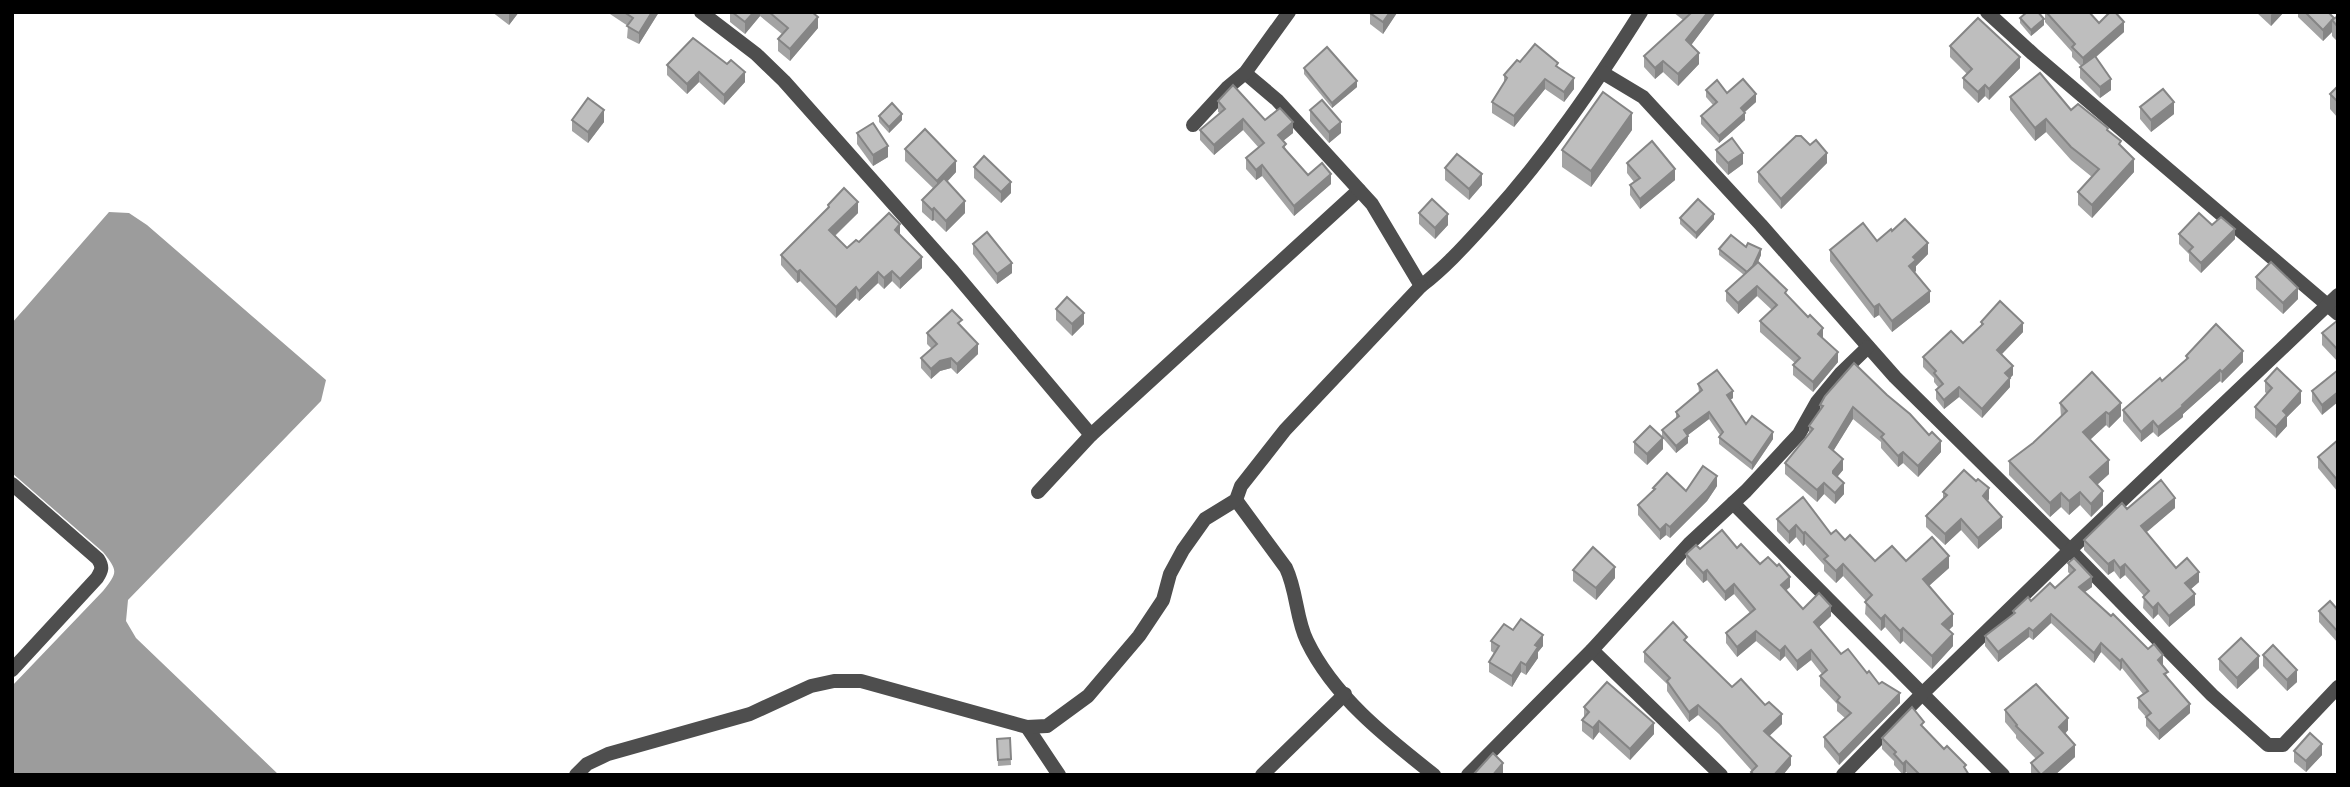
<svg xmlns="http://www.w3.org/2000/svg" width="2350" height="787" viewBox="0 0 2350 787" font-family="Barlow,sans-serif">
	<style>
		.water { fill: #9c9c9c }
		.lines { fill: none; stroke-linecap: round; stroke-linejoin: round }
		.street { stroke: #4e4e4e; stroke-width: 14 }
		.wall { fill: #a3a3a3 }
		.shaded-wall { fill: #858585 }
		.building { fill: #bebebe; stroke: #858585; stroke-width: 2 }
	</style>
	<rect width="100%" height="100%" fill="#fff"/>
	<path class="water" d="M109,212L129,213L147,225L326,380L321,401L128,600L126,621L136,638L279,775H12V686L103,591C118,572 118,571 103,552L12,473V323Z"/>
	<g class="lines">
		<g class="street">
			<path d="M701,12L756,54L784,81L953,271L1091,435L1359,190"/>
			<path d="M1987,12L2033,54L2338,314"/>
			<path d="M1245,73L1277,100L1372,204L1421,286C1447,266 1467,243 1489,219C1547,155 1595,85 1641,12"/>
			<path d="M1603,73L1643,97L1761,225L1895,377L2070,550L2212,695L2268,745H2283L2338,687"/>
			<path d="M1193,125L1227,88L1245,73L1289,12"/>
			<path d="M12,484L98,559C103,567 102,570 97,578L12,670"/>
			<path d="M1038,492L1091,435"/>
			<path d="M1236,500L1286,568C1297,591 1296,619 1307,641C1334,697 1387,738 1434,775"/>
			<path d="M1733,503L2003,775"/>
			<path d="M1592,650L1721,775"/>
			<path d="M1027,727L1059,775"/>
			<path d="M576,775L587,764L608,754L750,714L811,686L834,681H861L1027,727L1047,726L1088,696L1139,636L1163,600L1170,574L1183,550L1205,519L1236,500L1241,486L1285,430L1421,286"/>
			<path d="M1262,775L1345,694"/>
			<path d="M1468,775L1592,650L1689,544L1746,491L1799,434L1817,402L1841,373L1868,347"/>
			<path d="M1843,775L1922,694L2070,550L2338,295"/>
		</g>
	</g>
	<g class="wall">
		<path d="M492,12H519L509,25Z"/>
		<path d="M607,12H659L639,44L627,38L628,26Z"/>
		<path d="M730,12H812L818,28L790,61L778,51V39L782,34L760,16L745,34L730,22Z"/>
		<path d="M1397,12L1383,34L1370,24V13Z"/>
		<path d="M1673,12H1716L1691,45L1699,64L1678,86L1663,72L1655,79L1644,67V56L1683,20Z"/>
		<path d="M2045,12H2089L2099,23L2124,32L2095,58L2111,90L2100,98L2080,78V67L2081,66L2072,57V52L2045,22Z"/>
		<path d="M2256,12H2284L2271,26Z"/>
		<path d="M2298,12H2328L2334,19L2338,16V42L2332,36V32L2323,41L2298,17Z"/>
		<path d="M2020,18L2044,25L2031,36L2020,23Z"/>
		<path d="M1950,46L2020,68L1989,100L1985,96L1978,103L1963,88V78L1967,74L1950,57Z"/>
		<path d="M1520,62L1558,67L1574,89L1564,102L1545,89L1514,127L1492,113V102L1504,84V75Z"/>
		<path d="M727,64L745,82L724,105L699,82L687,94L667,75V65Z"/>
		<path d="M1304,68L1357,87L1332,108L1304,74Z"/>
		<path d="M2338,86V118L2330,109V94Z"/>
		<path d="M1706,90L1727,93L1756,102L1745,112V120L1719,143L1701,124V116L1713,105L1706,97Z"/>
		<path d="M2010,97L2071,110L2108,131L2121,147L2134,172L2092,218L2078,205V192L2092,177L2071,160L2046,132L2035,141L2010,110Z"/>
		<path d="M1218,101L1265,120L1293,133L1283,141L1286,150L1308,175L1331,184L1294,216L1262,176L1256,180L1246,169V158L1259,148L1243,130L1214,155L1200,140V130L1220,113L1218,112Z"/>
		<path d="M2140,107L2174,114L2151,132L2140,119Z"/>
		<path d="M1310,110L1341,133L1329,143L1310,121Z"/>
		<path d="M879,116L902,120L889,133L879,122Z"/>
		<path d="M572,120L604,122L588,143L572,131Z"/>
		<path d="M1632,130L1591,187L1562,167V150Z"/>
		<path d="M857,133L888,157L873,166L857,144Z"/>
		<path d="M905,149L956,172L947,182L965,213L946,232L934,220L932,221L922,212V200L933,188L905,161Z"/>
		<path d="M1716,150L1743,164L1728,175L1716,162Z"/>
		<path d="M1627,163L1675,180L1640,209L1630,195V185L1634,182L1627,173Z"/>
		<path d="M1827,163L1781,209L1758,182V172Z"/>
		<path d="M974,167L1011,193L1001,203L974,178Z"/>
		<path d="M1445,168L1482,185L1469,200L1445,180Z"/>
		<path d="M828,205L858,213L835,236L847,248L859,242L900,235L922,268L900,289L892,281L884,289L878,283L859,301L856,298L836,318L800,281L797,283L781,265V255L828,208Z"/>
		<path d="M1419,213L1448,225L1435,239L1419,224Z"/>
		<path d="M1680,218L1714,219L1696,239L1680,224Z"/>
		<path d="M2212,225L2235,239L2201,273L2189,261V254L2179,244V234Z"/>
		<path d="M1877,241L1928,254L1916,266V271L1914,273L1930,302L1892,332L1879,315L1874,318L1830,261V250Z"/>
		<path d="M973,244L1012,273L997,284L973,254Z"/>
		<path d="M1746,247L1761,255L1758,262L1823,339L1838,362L1813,392L1793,375V365L1795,363L1760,332V321L1772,310L1757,296L1738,314L1726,301V291L1744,275L1719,255V249Z"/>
		<path d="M2256,277L2298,299L2283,314L2256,289Z"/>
		<path d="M1056,309L1084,324L1072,336L1056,320Z"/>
		<path d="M2338,320V362L2322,345V333Z"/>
		<path d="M1981,322L2023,332L2002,354L2013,375L2010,378V387L1982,418L1959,397L1944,409L1936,399V390L1938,387L1934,382V378L1923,367V357L1963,343L1981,326Z"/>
		<path d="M962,327L978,354L957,374L951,368L940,371L931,379L921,368V358L932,349L927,344V333Z"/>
		<path d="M2186,356L2243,362L2222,383L2220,381L2183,414V417L2158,437L2153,432L2141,442L2123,421V410L2162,381L2186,359Z"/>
		<path d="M1854,363L1941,452L1918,477L1903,463L1898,467L1881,448V442L1853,419L1833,451L1843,470L1837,477L1844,494L1835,504L1824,494L1817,502L1785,474V463L1809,435V426L1820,410V405Z"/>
		<path d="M2338,370L2322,415L2312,401V391Z"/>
		<path d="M2092,372L2121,416L2109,428L2106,425L2090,440L2109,474L2097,485L2103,505L2091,517L2080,505L2069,515L2061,507L2050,517L2009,475V461L2033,443L2061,417L2060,403Z"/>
		<path d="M2265,381L2301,403L2287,417V426L2276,438L2255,418V407L2267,394L2265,392Z"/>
		<path d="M1698,384L1733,398L1730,400L1746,424L1773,439L1752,470L1719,444V437L1720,435L1709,419L1688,435V443L1676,453L1662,437V430L1676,418V412L1699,392Z"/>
		<path d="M2338,440V492L2318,468V457Z"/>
		<path d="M1634,442L1663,449L1647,465L1634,453Z"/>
		<path d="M1976,481L1989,499L1988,501L2002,528L1978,549L1961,530L1945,545L1926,527V516L1943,499V492Z"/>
		<path d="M1717,486L1707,501L1670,538L1666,535L1660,540L1638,515V505L1653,491V488L1686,491Z"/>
		<path d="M2175,508L2146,532L2176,568L2199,582L2191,589L2195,605L2169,627L2158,614L2153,619L2143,608L2144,596L2125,575L2120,579L2114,571L2108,575L2084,550V540L2127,509Z"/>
		<path d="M1777,519L1831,534L1845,540L1875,561H1906L1949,568L1929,586L1953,626L1949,630L1953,646L1932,669L1903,641L1900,644L1885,627L1881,631L1865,614L1866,601L1843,576L1836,583L1824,571V565L1805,544L1803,546L1796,537L1789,544L1777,531Z"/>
		<path d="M1737,548L1790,587L1786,590L1803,609L1831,616L1819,627L1841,654L1867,673L1900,703L1839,765L1824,747V737L1845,718L1837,711V704L1820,686V676L1822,674L1811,660L1797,671L1785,656L1780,661L1756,641L1737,657L1726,643V633L1750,613L1734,594L1725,601L1707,580L1703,583L1686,564V554L1700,549Z"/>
		<path d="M2068,563L2092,587L2085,592L2163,665H2162L2168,678L2190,713L2159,740L2146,726V717L2138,708V698L2143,694L2122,668L2120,671L2101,652L2094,663L2051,623L2033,640L2029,637L1998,662L1985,646V636L2013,614V611L2055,588L2070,574L2068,572Z"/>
		<path d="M1573,570L1615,578L1596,600L1573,581Z"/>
		<path d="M2338,610V643L2319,622V611Z"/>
		<path d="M1513,630L1543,646L1538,652V658L1526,675L1521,672L1512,687L1489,672V662L1494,653L1491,651V641Z"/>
		<path d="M1687,643L1732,687L1782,724L1769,736L1791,765L1783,775H1751L1752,771L1719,734L1698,715L1689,722L1667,691V684L1644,662V652Z"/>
		<path d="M2263,655L2297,682L2287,691L2263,666Z"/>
		<path d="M2219,659L2259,668L2237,689L2219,670Z"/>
		<path d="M1584,707L1654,734L1630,760L1599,732L1593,740L1582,731V720L1584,718Z"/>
		<path d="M2005,710L2068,730L2065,734L2075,757L2055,775H2031V763L2036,759L2016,738V735L2005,722Z"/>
		<path d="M1924,728L1944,749L1966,770L1969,775H1909L1906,772L1903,775L1894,765V761L1882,749V738Z"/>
		<path d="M1010,738L1011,765L998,766L997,739Z"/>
		<path d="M2294,751L2322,755L2306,772L2294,762Z"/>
	</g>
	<g class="shaded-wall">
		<path d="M511,12H519L509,25V14Z"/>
		<path d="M652,12H659L639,44V33Z"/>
		<path d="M754,12H760V16L745,34V22Z"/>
		<path d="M1390,12L1397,13L1383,34V22Z"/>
		<path d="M1708,12H1716L1686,52V40Z"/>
		<path d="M2273,12H2284L2271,26V15Z"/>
		<path d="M818,17V28L790,61V49Z"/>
		<path d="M2044,19V25L2031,36V30Z"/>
		<path d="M2332,21V32L2323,41V30Z"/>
		<path d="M2124,22V32L2083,68V58Z"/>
		<path d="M1699,53V64L1678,86V74Z"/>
		<path d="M2020,57V68L1989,100V89Z"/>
		<path d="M1663,61V72L1655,79V68Z"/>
		<path d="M699,72V82L687,94V84Z"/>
		<path d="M745,72V82L724,105V95Z"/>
		<path d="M1574,78V89L1564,102V92Z"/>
		<path d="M1545,79V89L1514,127V116Z"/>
		<path d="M2111,79V90L2100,98V87Z"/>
		<path d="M1357,81V87L1332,108V103Z"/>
		<path d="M1985,85V96L1978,103V92Z"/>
		<path d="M1756,94V102L1741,115V108Z"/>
		<path d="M2174,102V114L2151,132V120Z"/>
		<path d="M604,110V122L588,143V132Z"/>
		<path d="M1632,113V130L1591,187V171Z"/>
		<path d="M1745,113V120L1719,143V136Z"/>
		<path d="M902,114V120L889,133V127Z"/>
		<path d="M1243,119V130L1214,155V145Z"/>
		<path d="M2046,119V132L2035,141V128Z"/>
		<path d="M1293,122V133L1278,145V135Z"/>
		<path d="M1341,122V133L1329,143V132Z"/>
		<path d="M888,146V157L873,166V155Z"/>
		<path d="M1743,153V164L1728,175V163Z"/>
		<path d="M1827,153V163L1781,209V199Z"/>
		<path d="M2134,159V172L2092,218V205Z"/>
		<path d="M956,161V172L937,192V181Z"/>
		<path d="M1262,165V176L1256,180V170Z"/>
		<path d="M1675,169V180L1640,209V199Z"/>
		<path d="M1331,174V184L1294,216V206Z"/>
		<path d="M1482,174V185L1469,200V189Z"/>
		<path d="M1011,182V193L1001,203V192Z"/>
		<path d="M965,201V213L946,232V221Z"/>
		<path d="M858,202V213L829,241V230Z"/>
		<path d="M934,208V220L932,221V210Z"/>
		<path d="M1448,214V225L1435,239V228Z"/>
		<path d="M1714,214V219L1696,239V233Z"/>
		<path d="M900,224V235L895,230Z"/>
		<path d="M2235,229V239L2201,273V263Z"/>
		<path d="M1928,243V254L1916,266V271L1909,277V266L1913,257Z"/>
		<path d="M1761,249V255L1750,280V274Z"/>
		<path d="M922,257V268L900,289V279Z"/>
		<path d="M1012,263V273L997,284V274Z"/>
		<path d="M800,270V281L797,283V272Z"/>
		<path d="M892,271V281L884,289V278Z"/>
		<path d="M878,272V283L859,301V291Z"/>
		<path d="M1757,286V296L1738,314V303Z"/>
		<path d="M856,287V298L836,318V307Z"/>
		<path d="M2298,288V299L2283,314V303Z"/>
		<path d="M1930,291V302L1892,332V321Z"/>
		<path d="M1879,304V315L1874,318V307Z"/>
		<path d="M1084,313V324L1072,336V324Z"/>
		<path d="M2023,323V332L1997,359V350Z"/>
		<path d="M1823,328V339L1818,334Z"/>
		<path d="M978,344V354L957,374V364Z"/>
		<path d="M2243,351V362L2222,383V372Z"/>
		<path d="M1838,352V362L1813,392V382Z"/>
		<path d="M951,358V368L940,371L931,379V369L940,361Z"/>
		<path d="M2013,366V375L2005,383V373Z"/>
		<path d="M2220,370V381L2183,414V417L2158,437V427Z"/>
		<path d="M2010,378V387L1982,418V409Z"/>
		<path d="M1959,387V397L1944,409V400Z"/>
		<path d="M1733,391V398L1727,402V395Z"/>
		<path d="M2301,391V403L2287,417V426L2276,438V427L2283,411Z"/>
		<path d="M2338,392V402L2322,415V405Z"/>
		<path d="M2121,403V416L2109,428V414Z"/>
		<path d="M1853,407V419L1829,458V447Z"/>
		<path d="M1709,412V419L1684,438V430Z"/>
		<path d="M2106,412V425L2083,446V432Z"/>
		<path d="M2153,421V432L2141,442V432Z"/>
		<path d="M1773,432V439L1752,470V463Z"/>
		<path d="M1688,436V443L1676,453V446Z"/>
		<path d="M1663,438V449L1647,465V454Z"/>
		<path d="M1941,441V452L1918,477V466Z"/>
		<path d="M1903,452V463L1898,467V456Z"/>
		<path d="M1843,459V470L1833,482V471Z"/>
		<path d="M2109,460V474L2090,491V477Z"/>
		<path d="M1717,476V486L1707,501L1670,538V527Z"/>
		<path d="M1824,483V494L1817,502V490Z"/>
		<path d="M1844,483V494L1835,504V493Z"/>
		<path d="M1989,488V499L1983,507V496Z"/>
		<path d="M2103,491V505L2091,517V504Z"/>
		<path d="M2080,492V505L2069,515V501Z"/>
		<path d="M2061,493V507L2050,517V503Z"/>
		<path d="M2175,498V508L2141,537V526Z"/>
		<path d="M2002,517V528L1978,549V538Z"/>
		<path d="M1961,519V530L1945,545V534Z"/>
		<path d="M1666,524V535L1660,540V530Z"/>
		<path d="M1796,525V537L1789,544V532Z"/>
		<path d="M1805,532V544L1803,546V533Z"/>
		<path d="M1949,556V568L1923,591V579Z"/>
		<path d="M2114,560V571L2108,575V564Z"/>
		<path d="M1843,564V576L1836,583V571Z"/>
		<path d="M2125,564V575L2120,579V568Z"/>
		<path d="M1615,567V578L1596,600V588Z"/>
		<path d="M1707,570V580L1703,583V573Z"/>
		<path d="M2199,572V582L2185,594V583Z"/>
		<path d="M1790,577V587L1781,595V585Z"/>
		<path d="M2092,577V587L2079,596V587Z"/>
		<path d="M1734,584V594L1725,601V592Z"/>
		<path d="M2195,594V605L2169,627V616Z"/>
		<path d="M2158,603V614L2153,619V608Z"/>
		<path d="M1831,606V616L1814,632V622Z"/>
		<path d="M1953,614V626L1942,636V624Z"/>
		<path d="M2051,614V623L2033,640V631Z"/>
		<path d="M1885,615V627L1881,631V619Z"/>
		<path d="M1903,628V641L1900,644V631Z"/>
		<path d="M2029,628V637L1998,662V652Z"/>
		<path d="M1756,631V641L1737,657V647Z"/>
		<path d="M1953,634V646L1932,669V656Z"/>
		<path d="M1543,635V646L1538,652V658L1526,675V665L1535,645Z"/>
		<path d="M2101,643V652L2094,663V653Z"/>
		<path d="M1785,646V656L1780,661V651Z"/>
		<path d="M1811,650V660L1797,671V661Z"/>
		<path d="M2163,655V665L2158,669V660Z"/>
		<path d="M2259,656V668L2237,689V678Z"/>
		<path d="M2122,659V668L2120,671V661Z"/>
		<path d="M1521,662V672L1512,687V676Z"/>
		<path d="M2297,670V682L2287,691V680Z"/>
		<path d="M1900,693V703L1839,765V755Z"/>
		<path d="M2190,704V713L2159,740V731Z"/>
		<path d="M1698,705V715L1689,722V712Z"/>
		<path d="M1782,714V724L1764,741V731Z"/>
		<path d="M2068,718V730L2059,740V727Z"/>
		<path d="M1599,721V732L1593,740V728Z"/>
		<path d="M1654,723V734L1630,760V749Z"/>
		<path d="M2322,744V755L2306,772V761Z"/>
		<path d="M2075,745V757L2055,775H2041Z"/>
		<path d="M1791,756V765L1783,775H1774Z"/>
		<path d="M1906,761V772L1903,775V764Z"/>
		<path d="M1503,763V774L1493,775Z"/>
	</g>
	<g class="building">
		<path d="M624,12H652L639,33L627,26L633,18Z"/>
		<path d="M732,12H754L745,22Z"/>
		<path d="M769,12H812L818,17L790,49L778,39L788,28Z"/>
		<path d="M1371,12H1390L1383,22L1370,13Z"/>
		<path d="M1688,12H1708L1686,40L1699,53L1678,74L1663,61L1655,68L1644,56L1690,14Z"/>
		<path d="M2027,12H2038L2044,19L2031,30L2020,18Z"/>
		<path d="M2046,12H2089L2099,23L2110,12H2115L2124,22L2083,58L2072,47L2075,44Z"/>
		<path d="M2305,12H2328L2334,18L2323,30Z"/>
		<path d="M2338,16V27L2332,20Z"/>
		<path d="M1978,18L2020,57L1989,89L1985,85L1978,92L1963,78L1972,69L1950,46Z"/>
		<path d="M693,38L727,64L731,60L745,72L724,95L699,72L687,84L667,65Z"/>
		<path d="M1535,44L1558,63L1556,66L1574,78L1564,92L1545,79L1514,116L1492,102L1507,78L1504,75L1517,60L1520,62Z"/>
		<path d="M1327,47L1357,81L1332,103L1304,68Z"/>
		<path d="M2095,56L2111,79L2100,87L2080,67Z"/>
		<path d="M2040,73L2071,110L2078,104L2108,128L2107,130L2121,141L2119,144L2134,159L2092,205L2078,192L2099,169L2071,147L2046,119L2035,128L2010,97Z"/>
		<path d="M1743,79L1756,94L1741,108L1745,113L1719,136L1701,116L1717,102L1706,90L1717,80L1727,93Z"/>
		<path d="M1233,85L1265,120L1280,108L1293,122L1278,135L1286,144L1283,147L1308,175L1322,163L1331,174L1294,206L1262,165L1256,170L1246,158L1264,143L1243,119L1214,145L1200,130L1225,109L1218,101Z"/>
		<path d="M2338,86V102L2330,94Z"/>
		<path d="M2163,89L2174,102L2151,120L2140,107Z"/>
		<path d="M1603,92L1632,113L1591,171L1562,150Z"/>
		<path d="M588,98L604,110L588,132L572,120Z"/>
		<path d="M1322,100L1341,122L1329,132L1310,110Z"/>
		<path d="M892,103L902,114L889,127L879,116Z"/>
		<path d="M873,123L888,146L873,155L857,133Z"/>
		<path d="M925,129L956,161L937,181L905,149Z"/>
		<path d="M1796,136H1801L1810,145L1816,140L1827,153L1781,199L1758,172Z"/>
		<path d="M1732,138L1743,153L1728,163L1716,150Z"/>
		<path d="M1652,141L1675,169L1640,199L1630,185L1640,178L1627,163Z"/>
		<path d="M1457,154L1482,174L1469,189L1445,168Z"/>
		<path d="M984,156L1011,182L1001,192L974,167Z"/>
		<path d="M944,178L965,201L946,221L934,208L932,210L922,200Z"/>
		<path d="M844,188L858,202L829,230L847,248L856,240L859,242L889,213L900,224L895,230L922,257L900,279L892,271L884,278L878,272L859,291L856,287L836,307L800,270L797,272L781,255L829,207L828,205Z"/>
		<path d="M1432,199L1448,214L1435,228L1419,213Z"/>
		<path d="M1698,199L1714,214L1696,233L1680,218Z"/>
		<path d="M2199,213L2212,225L2221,217L2235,229L2201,263L2189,251L2193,247L2179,234Z"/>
		<path d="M1905,219L1928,243L1913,257L1916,260L1909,266L1930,291L1892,321L1879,304L1874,307L1830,250L1863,223L1877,241L1891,229L1892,231Z"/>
		<path d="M987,232L1012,263L997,274L973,244Z"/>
		<path d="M1731,235L1746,247L1748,243L1761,249L1753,266L1747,272L1719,249Z"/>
		<path d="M1758,262L1787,290L1785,293L1808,317L1810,315L1823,328L1818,334L1838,352L1813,382L1793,365L1800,358L1760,321L1777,305L1757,286L1738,303L1726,291Z"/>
		<path d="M2271,262L2298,288L2283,303L2256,277Z"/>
		<path d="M1067,297L1084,313L1072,324L1056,309Z"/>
		<path d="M2000,301L2023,323L1997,350L2013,366L2005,373L2010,378L1982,409L1959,387L1944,400L1936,390L1943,384L1934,373L1936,371L1923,357L1951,331L1963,343L1983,324L1981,322Z"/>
		<path d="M952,310L962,320L958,323L978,344L957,364L951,358L940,361L931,369L921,358L937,344L927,333Z"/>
		<path d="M2338,320V350L2322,333Z"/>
		<path d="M2216,324L2243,351L2222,372L2220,370L2182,405L2183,406L2158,427L2153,421L2141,432L2123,410L2160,378L2162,381L2188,358L2186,356Z"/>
		<path d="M1854,363L1887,395L1910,414L1929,435L1932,432L1941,441L1918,466L1903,452L1898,456L1881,437L1884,434L1853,407L1829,447L1843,459L1833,471V473L1844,483L1835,493L1824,483L1817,490L1785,463L1813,429L1809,426L1823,406L1820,405L1825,396Z"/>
		<path d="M2277,368L2301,391L2283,411L2287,415L2276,427L2255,407L2272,388L2265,381Z"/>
		<path d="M1717,370L1733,391L1727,395L1746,424L1752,416L1773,432L1752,463L1719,437L1723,432L1709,412L1684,430L1688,436L1676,446L1662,430L1679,416L1676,412L1702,390L1698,384Z"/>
		<path d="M2338,370V392L2322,405L2312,391Z"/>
		<path d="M2092,372L2121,403L2109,414L2106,412L2083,432L2109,460L2090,477L2103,491L2091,504L2080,492L2069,501L2061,493L2050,503L2009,461L2033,443L2067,411L2060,403Z"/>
		<path d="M1650,426L1663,438L1647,454L1634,442Z"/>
		<path d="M2338,440V481L2318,457Z"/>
		<path d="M1703,466L1717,476L1707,490L1670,527L1666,524L1660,530L1638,505L1655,489L1653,488L1667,473L1686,491Z"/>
		<path d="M1964,470L1976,481L1978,479L1989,488L1983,496L2002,517L1978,538L1961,519L1945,534L1926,516L1947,495L1943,492Z"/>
		<path d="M2161,480L2175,498L2141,526L2176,568L2187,558L2199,572L2185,583L2195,594L2169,616L2158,603L2153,608L2143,597L2149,591L2125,564L2120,568L2114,560L2108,564L2084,540L2122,503L2127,509Z"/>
		<path d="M1803,497L1831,534L1836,530L1845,540L1850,535L1875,561L1892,546L1906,561L1932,537L1949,556L1923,579L1953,614L1942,624L1953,634L1932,656L1903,628L1900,631L1885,615L1881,619L1865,602L1872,595L1843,564L1836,571L1824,559L1828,556L1805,532L1803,533L1796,525L1789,532L1777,519Z"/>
		<path d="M1722,530L1737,548L1741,544L1760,564L1768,557L1777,566L1779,564L1790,577L1781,585L1803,609L1819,593L1831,606L1814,622L1841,654L1848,649L1867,673L1869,671L1879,684L1882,682L1900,693L1839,755L1824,737L1851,713L1837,701L1840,697L1820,676L1827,670L1811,650L1797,661L1785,646L1780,651L1756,631L1737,647L1726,633L1755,609L1734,584L1725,592L1707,570L1703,573L1686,554L1696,545L1700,549Z"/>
		<path d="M1593,547L1615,567L1596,588L1573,570Z"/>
		<path d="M2074,558L2092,577L2079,587L2111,616L2113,614L2148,649L2154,644L2163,655L2158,660L2168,672L2164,674L2190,704L2159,731L2146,717L2151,713L2138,698L2148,691L2122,659L2120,661L2101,643L2094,653L2051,614L2033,631L2029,628L1998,652L1985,636L2015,613L2013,611L2028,597L2031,601L2050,583L2055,588L2075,570L2068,563Z"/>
		<path d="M2330,601L2338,610V632L2319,611Z"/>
		<path d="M1521,619L1543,635L1535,645L1538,647L1526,665L1521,662L1512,676L1489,662L1499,646L1491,641L1504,624L1513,630Z"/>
		<path d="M1673,622L1687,637L1684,640L1732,687L1741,679L1765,705L1769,702L1782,714L1764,731L1791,756L1774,775H1754L1751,772L1757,766L1719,724L1698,705L1689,712L1667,681L1670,678L1644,652Z"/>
		<path d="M2241,638L2259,656L2237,678L2219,659Z"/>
		<path d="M2273,645L2297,670L2287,680L2263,655Z"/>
		<path d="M1607,682L1654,723L1630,749L1599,721L1593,728L1582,720L1589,712L1584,707Z"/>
		<path d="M2036,684L2068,718L2059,727L2075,745L2041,775L2031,763L2043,753L2016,726L2017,725L2005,710Z"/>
		<path d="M1912,707L1924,722L1921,725L1944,749L1947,746L1966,765L1964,767L1969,775H1920L1906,761L1903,764L1894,754L1896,752L1882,738Z"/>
		<path d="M2310,733L2322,744L2306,761L2294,751Z"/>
		<path d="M1010,738L1011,759L998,760L997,739Z"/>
		<path d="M1493,753L1503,763L1493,775H1473Z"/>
	</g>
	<rect width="2350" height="787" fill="none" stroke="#000000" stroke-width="28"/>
</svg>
